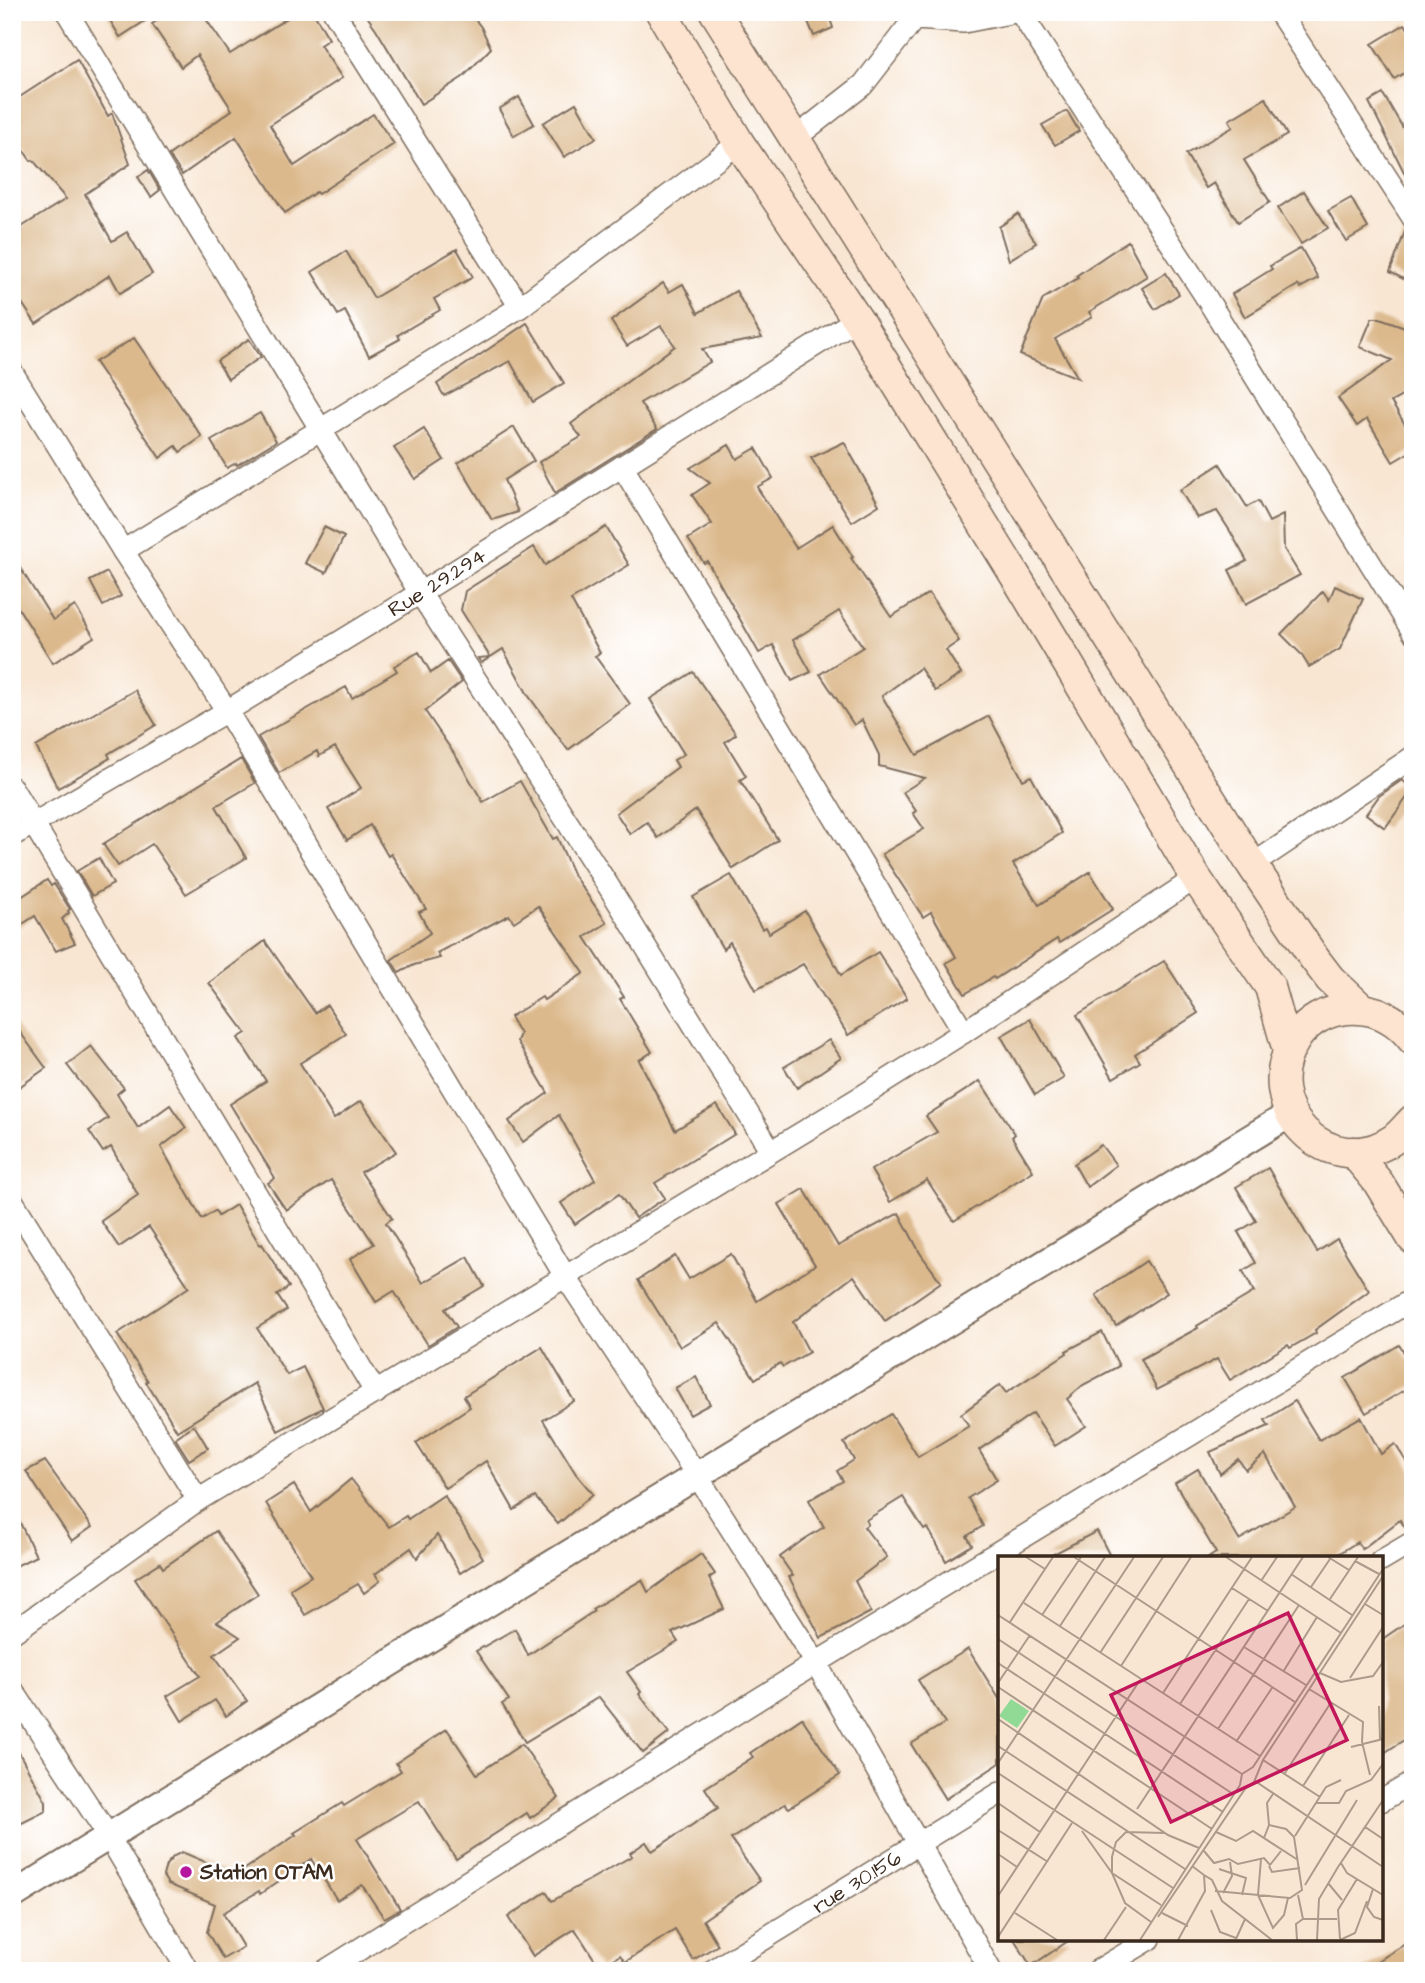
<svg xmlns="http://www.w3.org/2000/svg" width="1425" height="1983" viewBox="0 0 1425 1983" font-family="'Architects Daughter',sans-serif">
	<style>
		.building { fill: #dcb98d }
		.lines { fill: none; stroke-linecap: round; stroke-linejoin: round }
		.minor-casing { stroke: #7d6c5d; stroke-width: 24 }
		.tertiary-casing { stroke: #7d6c5d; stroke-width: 30 }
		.secondary-casing { stroke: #7d6c5d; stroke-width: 33 }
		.minor { stroke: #fff; stroke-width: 21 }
		.tertiary { stroke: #fff; stroke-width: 26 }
		.secondary { stroke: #fde4d0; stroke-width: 30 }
		.poi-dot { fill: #b5179e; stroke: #fff; stroke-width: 2.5 }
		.labels { text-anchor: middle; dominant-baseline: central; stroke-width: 5; stroke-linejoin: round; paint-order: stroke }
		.street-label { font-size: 21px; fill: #3b2a1e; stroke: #fff }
		.poi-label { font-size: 21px; font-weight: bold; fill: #3b2a1e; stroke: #fff; text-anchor: start }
		.inset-road { fill: none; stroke: #ac9b8b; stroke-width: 2 }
		.view { fill: #c2185b; fill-opacity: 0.15; stroke: #c2185b; stroke-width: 3.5 }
		.inset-edge { fill: none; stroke: #3b2a1e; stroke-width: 3.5 }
	</style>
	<rect width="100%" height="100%" fill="#fff"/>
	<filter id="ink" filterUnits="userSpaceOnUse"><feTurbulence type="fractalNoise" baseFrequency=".0143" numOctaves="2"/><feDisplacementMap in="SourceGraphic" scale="14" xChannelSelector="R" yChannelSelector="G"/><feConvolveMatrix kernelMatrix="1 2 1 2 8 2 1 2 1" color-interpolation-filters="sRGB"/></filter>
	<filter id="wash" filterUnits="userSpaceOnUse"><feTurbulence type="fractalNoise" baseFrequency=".00686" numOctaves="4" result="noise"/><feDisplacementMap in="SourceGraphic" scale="28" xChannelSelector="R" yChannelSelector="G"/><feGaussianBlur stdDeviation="1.57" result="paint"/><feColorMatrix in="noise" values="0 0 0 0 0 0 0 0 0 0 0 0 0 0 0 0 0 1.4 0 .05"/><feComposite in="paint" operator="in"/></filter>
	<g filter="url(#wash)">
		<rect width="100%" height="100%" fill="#f8e6d3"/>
		<g id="blocks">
			<g class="building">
				<path d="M105,12H159L120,37Z"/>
				<path d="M170,12H201L230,54L297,12H313L329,39L320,45L342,78L270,125L294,166L373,114L394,144L318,194L316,192L285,213L236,137L182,175L169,155L232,110L197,55L181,67L152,24Z"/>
				<path d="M364,12H469L481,27L491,48L463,77L421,104L376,29Z"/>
				<path d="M804,12H828L833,28L814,36Z"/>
				<path d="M1405,24L1413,37V68L1394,79L1372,44Z"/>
				<path d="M77,60L108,116L112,113L130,164L85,194L112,241L127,232L152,274L120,293L110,275L36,324L12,288V233L66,199L33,160L31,161L12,134V102Z"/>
				<path d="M1383,94L1413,145V190L1369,102Z"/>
				<path d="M519,97L534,124L514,136L499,109Z"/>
				<path d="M1266,98L1287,135L1244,160L1270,202L1238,222L1214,183L1206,188L1186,154L1233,127L1229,120Z"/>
				<path d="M576,103L596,138L564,157L543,123Z"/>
				<path d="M1067,111L1079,131L1055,145L1042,125Z"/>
				<path d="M148,170L160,190L151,197L138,177Z"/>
				<path d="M1304,191L1328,228L1301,244L1278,208Z"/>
				<path d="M1351,198L1368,228L1346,241L1328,211Z"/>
				<path d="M1018,214L1036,243L1009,260L999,227Z"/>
				<path d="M1406,229L1413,231V284L1390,272Z"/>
				<path d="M1128,241L1147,276L1089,312L1092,317L1055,339L1078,378L1020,355L1043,299L1078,278L1076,276Z"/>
				<path d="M1301,248L1318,278L1300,288L1298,285L1245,317L1232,294L1272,269L1270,266Z"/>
				<path d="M457,249L473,277L434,299L440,310L398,335L400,339L369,356L345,311L338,315L312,272L346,251L374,298Z"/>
				<path d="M1166,273L1179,294L1155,309L1142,288Z"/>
				<path d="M663,283L669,292L683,284L698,313L736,291L762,338L702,349L710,362L640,403L657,429L555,493L539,462L581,437L571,424L675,346L661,326L627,346L611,321Z"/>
				<path d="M1372,318H1380L1413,330V390L1391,402L1413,437V450L1393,462L1367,419L1357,426L1338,398L1392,360L1360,347Z"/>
				<path d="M527,323L564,383L533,402L510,361L444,396L437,384Z"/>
				<path d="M134,338L202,437L180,452L176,446L160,458L95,362Z"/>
				<path d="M249,339L261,357L228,379L217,361Z"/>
				<path d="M260,413L276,441L237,465L236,463L227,468L211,441Z"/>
				<path d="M514,427L534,461L504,480L518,512L492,520L458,463Z"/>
				<path d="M424,429L444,460L415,479L394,448Z"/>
				<path d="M844,442L879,505L852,522L811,458Z"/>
				<path d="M729,445L737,459L756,448L773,478L757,487L796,548L833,525L853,557L851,558L891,617L929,593L959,641L946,650L961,674L935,691L920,668L882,696L917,755L989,716L1023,780L1031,776L1062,833L1013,864L1039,905L1090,872L1113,909L1059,943L1057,939L995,979L993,977L965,994L946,963L956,957L931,912L923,917L882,854L924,829L913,813L916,811L903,792L925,778L879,766V755L862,720L854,725L820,674L863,647L839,611L793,640L811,672L792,681L773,645L759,653L707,561L704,563L688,539L712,524L692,495L710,483L690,468Z"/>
				<path d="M1220,464L1247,507L1258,501L1269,522L1283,515L1284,549L1300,575L1246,604L1229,570L1247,561L1230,531L1217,511L1197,518L1180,490Z"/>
				<path d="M324,527L344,537L326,573L305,563Z"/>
				<path d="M606,527L629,565L571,600L600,653L595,656L630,704L568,750L528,695L503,649L481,663L478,658L490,657L461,610L465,591L534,547L545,565Z"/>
				<path d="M12,555L53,620L75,606L94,637L53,663L12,598Z"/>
				<path d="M107,572L121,596L103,606L90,581Z"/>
				<path d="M1335,586L1363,599L1340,649L1309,667L1301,654L1281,634L1323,591L1329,600Z"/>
				<path d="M419,652L431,673L448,661L462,682L425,711L457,758L483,802L520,781L553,839L557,837L574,876L607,923L585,937L624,997L620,999L652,1052L639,1060L675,1130L717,1105L735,1134L655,1183L665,1198L635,1218L619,1194L575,1224L561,1203L595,1180L559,1115L523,1142L509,1121L548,1093L517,1041L520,1034L510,1017L542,997L544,1000L584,973L538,906L514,922L509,915L437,953L440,958L414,965L399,973L391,960L430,933L419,912L426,909L391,854L388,856L370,825L347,840L328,809L361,788L335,747L319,756L317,751L279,773L258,737L346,687L352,698L397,671L394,666Z"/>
				<path d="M693,672L736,734L725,742L746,776L740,780L778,840L733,869L696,810L658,838L647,822L630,834L616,813L678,767L674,760L684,754L650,699Z"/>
				<path d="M135,690L156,725L108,754L110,758L58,788L36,747Z"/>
				<path d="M241,759L255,783L216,806L246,858L186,894L152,844L118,866L103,844Z"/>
				<path d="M1402,780L1413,789L1385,828L1366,814L1379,796Z"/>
				<path d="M99,858L113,884L92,896L77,871Z"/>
				<path d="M731,875L762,929L766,927L769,933L805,911L841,975L878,952L907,998L848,1035L803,964L756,990L730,942L723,949L693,897Z"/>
				<path d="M47,880L51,886L54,884L70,909L68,911L69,913L62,919L75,943L56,951L35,916L12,931V903Z"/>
				<path d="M265,941L315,1013L327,1005L346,1034L300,1063L334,1119L361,1101L396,1152L361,1172L392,1218L386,1223L423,1283L468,1257L484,1286L445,1309L457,1327L428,1345L394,1291L376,1302L350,1259L374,1244L331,1180L286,1210L268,1183L275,1178L230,1104L266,1081L238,1038L246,1033L209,983Z"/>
				<path d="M1164,961L1198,1013L1135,1054L1140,1062L1113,1078L1077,1015Z"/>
				<path d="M1030,1019L1064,1078L1035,1095L1001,1036Z"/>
				<path d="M12,1021L46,1068L12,1092Z"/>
				<path d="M829,1040L841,1058L797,1088L784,1067Z"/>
				<path d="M91,1046L124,1088L117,1094L138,1128L170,1105L186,1128L161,1147L202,1219L215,1211L218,1216L236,1205L260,1245L262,1244L289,1287L277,1295L287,1310L257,1328L287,1375L303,1367L323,1408L278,1431L255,1383L177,1431L160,1402L159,1403L146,1382L148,1381L117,1334L189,1287L149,1227L119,1247L101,1221L138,1195L111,1147L103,1152L89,1131L108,1118L67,1065Z"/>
				<path d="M980,1081L1015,1134L1012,1137L1033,1171L954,1221L927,1180L890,1202L871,1170L937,1132L926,1116Z"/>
				<path d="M1101,1145L1116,1165L1087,1187L1074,1164Z"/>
				<path d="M1268,1168L1317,1252L1337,1239L1369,1291L1315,1330L1316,1333L1290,1348L1288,1345L1230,1380L1217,1359L1157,1390L1141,1359L1198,1328L1197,1326L1254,1292L1243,1271L1256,1263L1238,1232L1256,1221L1236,1187Z"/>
				<path d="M804,1189L838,1246L899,1213L920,1253L941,1282L885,1321L854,1276L793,1322L809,1352L783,1367L780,1363L755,1379L719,1323L680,1347L638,1280L675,1256L689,1279L731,1254L757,1301L815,1265L779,1204Z"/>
				<path d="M1146,1261L1167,1293L1116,1326L1096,1295Z"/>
				<path d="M1102,1332L1119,1366L1083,1385L1067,1399L1086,1426L1055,1446L1033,1413L979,1450L997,1480L968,1498L983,1526L967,1536L972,1545L946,1561L928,1528L924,1530L903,1497L866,1520L868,1524L864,1527L887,1557L855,1581L871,1612L821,1638L789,1577L793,1576L780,1557L803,1540L824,1527L809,1500L843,1481L837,1471L854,1460L844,1443L891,1414L918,1457L969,1426L961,1414L1000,1385L1006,1393L1067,1353L1066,1351Z"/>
				<path d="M1399,1345L1413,1366V1385L1366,1413L1345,1378Z"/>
				<path d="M542,1347L574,1401L543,1420L576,1474L593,1494L558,1524L535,1497L514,1510L486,1461L445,1488L416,1443L470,1407L464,1396Z"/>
				<path d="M696,1377L710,1404L690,1415L675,1388Z"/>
				<path d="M1295,1401L1319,1440L1361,1417L1381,1454L1395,1444L1413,1472V1529L1407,1530L1400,1520L1362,1549L1357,1542L1332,1558H1208L1216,1553L1175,1483L1198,1469L1239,1540L1295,1507L1265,1454L1246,1470L1238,1459L1220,1474L1210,1452L1269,1426L1265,1420Z"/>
				<path d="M194,1425L208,1448L189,1460L175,1438Z"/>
				<path d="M45,1461L92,1527L72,1541L26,1471Z"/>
				<path d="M351,1479L389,1527L406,1516L408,1519L444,1495L483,1558L460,1573L437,1535L417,1558L411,1548L375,1574L380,1581L364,1593L358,1584L305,1615L290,1589L311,1576L266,1503L294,1485L311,1512Z"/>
				<path d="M12,1506L36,1556L12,1568Z"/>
				<path d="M216,1531L258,1594L217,1622L240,1637L214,1655L247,1701L226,1716L215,1700L182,1721L167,1696L200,1676L135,1579L160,1563L163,1568Z"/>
				<path d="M1097,1531L1111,1558H1046Z"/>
				<path d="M701,1554L715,1574L709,1578L724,1609L672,1633L678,1642L627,1672L641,1692L639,1694L669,1733L643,1753L599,1697L525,1742L502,1704L509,1700L476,1651L515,1629L528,1655L594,1611L592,1609L642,1580L648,1592Z"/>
				<path d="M1413,1618V1734L1381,1755V1640Z"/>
				<path d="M968,1649L1000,1700V1763L945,1799L911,1744L945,1723L918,1680Z"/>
				<path d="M802,1718L840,1775L789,1808L785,1804L731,1839L760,1881L703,1920L718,1945L693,1960L675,1930L625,1962L620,1955L600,1968L575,1929L533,1956L508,1917L546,1892L552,1901L632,1856L630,1853L646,1842L652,1851L718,1808L705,1788L753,1757L750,1753Z"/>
				<path d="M447,1729L477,1774L522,1744L559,1798L530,1818L527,1813L456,1859L419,1801L357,1839L400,1909L384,1918L362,1885L337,1900L311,1859L260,1894L259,1891L223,1913L243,1947L223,1959L207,1932L215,1904L168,1884L163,1876L166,1865L174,1856L182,1852L236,1875L296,1835L294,1833L342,1803L344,1806L401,1771L396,1763Z"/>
				<path d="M12,1740L46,1802V1811L22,1823L12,1810Z"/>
				<path d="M1014,1939H1071L1031,1966Z"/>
				<path d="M1413,1939V1971H1362Z"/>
			</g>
		</g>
	</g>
	<g filter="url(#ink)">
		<use href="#blocks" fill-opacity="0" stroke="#7d6c5d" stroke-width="2"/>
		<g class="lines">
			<defs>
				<g id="minor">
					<path d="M67,12L420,593L609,887L771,1151"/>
					<path d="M334,12L520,307"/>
					<path d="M1020,12L1204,294L1413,632"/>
					<path d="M1279,12L1413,218"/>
					<path d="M794,139L863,85L914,19L964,22L1015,12"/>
					<path d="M12,372L123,551L227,711L565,1276L698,1477L816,1663L991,1971"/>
					<path d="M622,466L964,1032"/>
					<path d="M123,551L520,307L739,143"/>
					<path d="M12,788L376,1393"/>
					<path id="s1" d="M12,836L227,711L420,593L857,319"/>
					<path d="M1252,865L1413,757"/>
					<path d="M12,1200L198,1500"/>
					<path d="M1381,1561L1413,1542"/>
					<path d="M12,1633L198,1500L864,1095L964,1032L1196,878"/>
					<path d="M12,1689L109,1837L188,1971"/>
					<path d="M1381,1801L1413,1782"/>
					<path d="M325,1971L816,1663L1413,1299"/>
					<path id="s2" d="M712,1971L1000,1793"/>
					<path d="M1097,1971L1150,1939"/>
				</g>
				<path id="tertiary" d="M12,1896L424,1642L1290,1114"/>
				<g id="secondary">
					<path d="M661,12L739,143L857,319L1021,585L1196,878L1270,987L1288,1051"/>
					<path d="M715,12L1252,865L1314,958L1330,979L1361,1008"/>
					<path d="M1413,1040C1397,1019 1375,1007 1348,1009C1327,1010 1306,1022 1295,1040C1252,1106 1329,1184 1394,1139C1401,1134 1407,1126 1413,1120"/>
					<path d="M1353,1152L1378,1182L1413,1239"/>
				</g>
			</defs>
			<use href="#minor" class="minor-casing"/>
			<use href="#tertiary" class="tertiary-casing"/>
			<use href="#secondary" class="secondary-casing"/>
			<use href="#minor" class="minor"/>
			<use href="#tertiary" class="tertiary"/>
			<use href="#secondary" class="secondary"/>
		</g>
	</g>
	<circle class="poi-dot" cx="186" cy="1872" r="7"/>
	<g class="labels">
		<g class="street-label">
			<text stroke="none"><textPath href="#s1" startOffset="495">Rue 29.294</textPath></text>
			<text stroke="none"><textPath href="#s2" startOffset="170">rue 30.156</textPath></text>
		</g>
		<g class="poi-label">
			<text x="200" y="1872">Station OTAM</text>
		</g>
	</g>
	<g transform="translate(998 1556)">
		<rect width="385" height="385" fill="#f8e6d3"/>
		<path d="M13,143L31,155L19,172L1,160Z" fill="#91da96"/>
		<path class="inset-road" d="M28,1L47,13M76,1L297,146M228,1L343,77M330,1L351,14M357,5L381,18M293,18L354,59M263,25L279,1M313,31L332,3M234,32L270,55M332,43L360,1M26,47L262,200M367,48L385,59M0,59L244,218M44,59L83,1M12,66L55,1M62,70L107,1M0,83L235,238M246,91L308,129M102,97L165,1M0,107L225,256M123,110L193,1M285,116L319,61M322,117L343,126L375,120L385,106M352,122L385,71M0,127L32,79M0,131L214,273M311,133L365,166L364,186L372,219M165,137L254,1M182,148L251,43M381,150L382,183M0,163L170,279L201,292M220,173L301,49M238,186L274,132M0,190L187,313M353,191L385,183M265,204L322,241M0,207L136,1M0,217L175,332M287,217L332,148M257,225L385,311M305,230L351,159M0,247L42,276M318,247H341L348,235L373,224L385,208M139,253L305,1M367,271L385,244M0,274L50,306M84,275L114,317L163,349M218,276L238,285L255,275L300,304M297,280L328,231L343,224M266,282L271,269L269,247L275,238M206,295L216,307L231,303L240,308L266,302L272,309L283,295M0,298L19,311M263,303L260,339L275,372L286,359L290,342M343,307L349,317L385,339M271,310L274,316L302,312M221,313L248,322L244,339M206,319L214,324L224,345L274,384M330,327L344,344M307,329L359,244M375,333L369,351L376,361L385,364M217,335L292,342L304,334L296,281L288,273L271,269M225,337L234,320L232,306M300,339L305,363M0,340L142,124M213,354L222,376L238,382M17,357L59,384M164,357L190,370M160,361L247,233L256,226L265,204L385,20M305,363H339M153,366L127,347L114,317V301L118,286L128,276L167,277M0,381L74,267M238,383L247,363M342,383L340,354L359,323M106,384L128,351M142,384L242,229L244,218L255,211L385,13M180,384L207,335L206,319L194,310M299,384L298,368L305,363M319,384L321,343L340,311L367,271L385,283M342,384L357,377L369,345"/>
		<path class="view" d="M290,57L349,184L173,266L113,139Z"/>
		<rect width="385" height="385" class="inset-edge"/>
	</g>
	<rect width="1425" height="1983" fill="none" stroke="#fff" stroke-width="42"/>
</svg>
